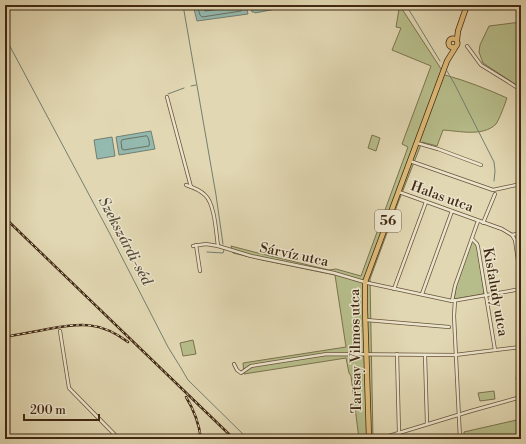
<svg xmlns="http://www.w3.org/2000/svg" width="526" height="444" viewBox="0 0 526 444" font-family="'Libre Bodoni',serif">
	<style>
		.green { fill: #b6bd8a; stroke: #7c734e }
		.water { fill: #94b9af; stroke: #737f71 }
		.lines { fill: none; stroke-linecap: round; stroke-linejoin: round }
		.shore { stroke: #6a7161; stroke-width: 1 }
		.stream { stroke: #737f71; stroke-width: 1 }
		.street-casing { stroke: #69543b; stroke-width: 4 }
		.primary-casing { stroke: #412913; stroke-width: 6 }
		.street { stroke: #ece5cd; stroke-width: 2.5 }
		.primary { stroke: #e0bc79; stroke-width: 4.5 }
		.rail-casing { stroke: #412913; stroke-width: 2.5 }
		.rail { stroke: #ece5cd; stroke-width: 1; stroke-dasharray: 3; stroke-linecap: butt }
		.labels { text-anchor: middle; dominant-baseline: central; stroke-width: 3; stroke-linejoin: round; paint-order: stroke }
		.shield { fill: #ece5cd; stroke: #74614b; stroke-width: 1 }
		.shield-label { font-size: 13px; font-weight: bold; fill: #412913 }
		.street-label { font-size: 14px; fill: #412913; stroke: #ece5cd }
		.water-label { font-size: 15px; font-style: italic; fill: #564d3a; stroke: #ece5cd }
	</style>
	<rect width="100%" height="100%" fill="#e1d7b2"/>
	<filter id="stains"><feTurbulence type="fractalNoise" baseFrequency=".005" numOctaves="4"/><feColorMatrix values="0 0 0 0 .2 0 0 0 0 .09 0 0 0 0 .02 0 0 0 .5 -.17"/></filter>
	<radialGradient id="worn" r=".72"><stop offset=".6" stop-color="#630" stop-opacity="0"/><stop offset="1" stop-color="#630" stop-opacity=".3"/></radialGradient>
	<g class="green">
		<path d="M399,9H402L445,75C467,81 487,89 507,98C505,104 499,120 496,124C483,137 459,131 443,130L437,146L422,142L398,203L370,279L373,439H359L351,376L349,373L346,358L244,374L243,363L346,347L335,275L262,260L233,253L231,246L254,252L329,270L336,269L361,276L408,147L402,144L431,66L392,50L401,28L396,27Z"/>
		<path d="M521,22V88L483,63L479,52L480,45L489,26Z"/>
		<path d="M372,135L380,138L376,151L368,148Z"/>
		<path d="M472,240L477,245L484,292L483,294L454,299L457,283Z"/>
		<path d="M193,340L196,354L183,356L180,343Z"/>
		<path d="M516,377H521V392H518Z"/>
		<path d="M494,391L495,399L480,401L478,393Z"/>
		<path d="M521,419V439H464V432Z"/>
	</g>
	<g class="water">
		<path d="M193,5H246L248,14L197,21Z"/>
		<path d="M250,5H291V6L255,13L254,12H252Z"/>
		<path d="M151,131L155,149L119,155L116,137Z"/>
		<path d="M112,137L115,156L97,159L94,140Z"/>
	</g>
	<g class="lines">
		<g class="shore">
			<path d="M197,5L200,15L202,17L241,11L243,9V5"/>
			<path d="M202,5L204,10L205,11L236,7L238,5"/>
			<path d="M147,136C149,138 150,144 149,146L124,150L122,149L121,142L122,140Z"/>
		</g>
		<g class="stream">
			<path d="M183,5L216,195L223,244"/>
			<path d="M406,5L440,61"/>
			<path d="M406,6L418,5"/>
			<path d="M5,37L110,234L168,347L181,368L188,380L248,439"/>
			<path d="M447,71L454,83L494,162L495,171L494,181"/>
			<path d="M191,86L196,85"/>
			<path d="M168,94L184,88"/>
			<path d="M207,252L223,253L224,250"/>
		</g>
		<defs>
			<g id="street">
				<path d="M467,46L481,65L507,81L521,90"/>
				<path d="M167,97L191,187"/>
				<path d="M417,143L438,149L481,165"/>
				<path d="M410,161L493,190L521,184"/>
				<path d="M186,185C192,187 200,190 205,195C215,204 216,233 218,246"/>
				<path d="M399,192L502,229L512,235L521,233"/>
				<path d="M483,223L495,194"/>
				<path d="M512,235L515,240L521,280"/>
				<path d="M472,239L477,244L478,247L495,350"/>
				<path d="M196,245L200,271"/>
				<path d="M193,246L206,244L218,246L251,256L334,273L368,283L452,301L521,289"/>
				<path d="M394,289L426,202"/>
				<path d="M422,294L452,211"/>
				<path d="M455,300L454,316L460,439"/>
				<path d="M452,301L455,286L478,221"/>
				<path d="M366,320L449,327"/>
				<path d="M60,331L69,388L119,439"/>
				<path d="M397,354L399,433"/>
				<path d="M425,355L427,424"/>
				<path d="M234,364L237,370L241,373L251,366L327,354L455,355L521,347"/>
				<path d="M379,439L471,411L521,397"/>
			</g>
			<g id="primary">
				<circle cx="453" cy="43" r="4.5"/>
				<path d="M457,40L458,31L467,5"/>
				<path d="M369,439L365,310V282L447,61L455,48"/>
			</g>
		</defs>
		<use href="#street" class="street-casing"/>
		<use href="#primary" class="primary-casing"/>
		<use href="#street" class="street"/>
		<use href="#primary" class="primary"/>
		<defs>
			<g id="rail">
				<path d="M5,218L234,439"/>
				<path d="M5,337C19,334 34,332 48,329C80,323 100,321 128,342"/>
				<path d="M186,397C194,410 199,423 201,439"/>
			</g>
		</defs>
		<use href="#rail" class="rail-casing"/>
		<use href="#rail" class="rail"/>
	</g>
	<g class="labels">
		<rect class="shield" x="375" y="210" width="26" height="22" rx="3"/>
		<g class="shield-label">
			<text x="388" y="221">56</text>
		</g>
		<g class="street-label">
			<text transform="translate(442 197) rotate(20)">Halas utca</text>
			<text transform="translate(294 255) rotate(12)">Sárvíz utca</text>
			<text transform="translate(495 292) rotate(80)">Kisfaludy utca</text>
			<text transform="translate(356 351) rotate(-91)">Tartsay Vilmos utca</text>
		</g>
		<g class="water-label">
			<text transform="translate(125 241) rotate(62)">Szekszárdi-séd</text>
		</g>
	</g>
	<rect width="526" height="444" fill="none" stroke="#e1d7b2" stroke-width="20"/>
	<rect x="6" y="6" width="514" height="432" fill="none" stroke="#412913" stroke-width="2"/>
	<rect x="10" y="10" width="506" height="424" fill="none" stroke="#412913"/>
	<path d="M24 414v6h75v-6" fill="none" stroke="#412913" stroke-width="2"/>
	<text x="30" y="414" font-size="12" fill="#412913" stroke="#ece5cd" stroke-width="3" paint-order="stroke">200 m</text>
	<rect width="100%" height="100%" filter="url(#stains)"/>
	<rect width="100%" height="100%" fill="url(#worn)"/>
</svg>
